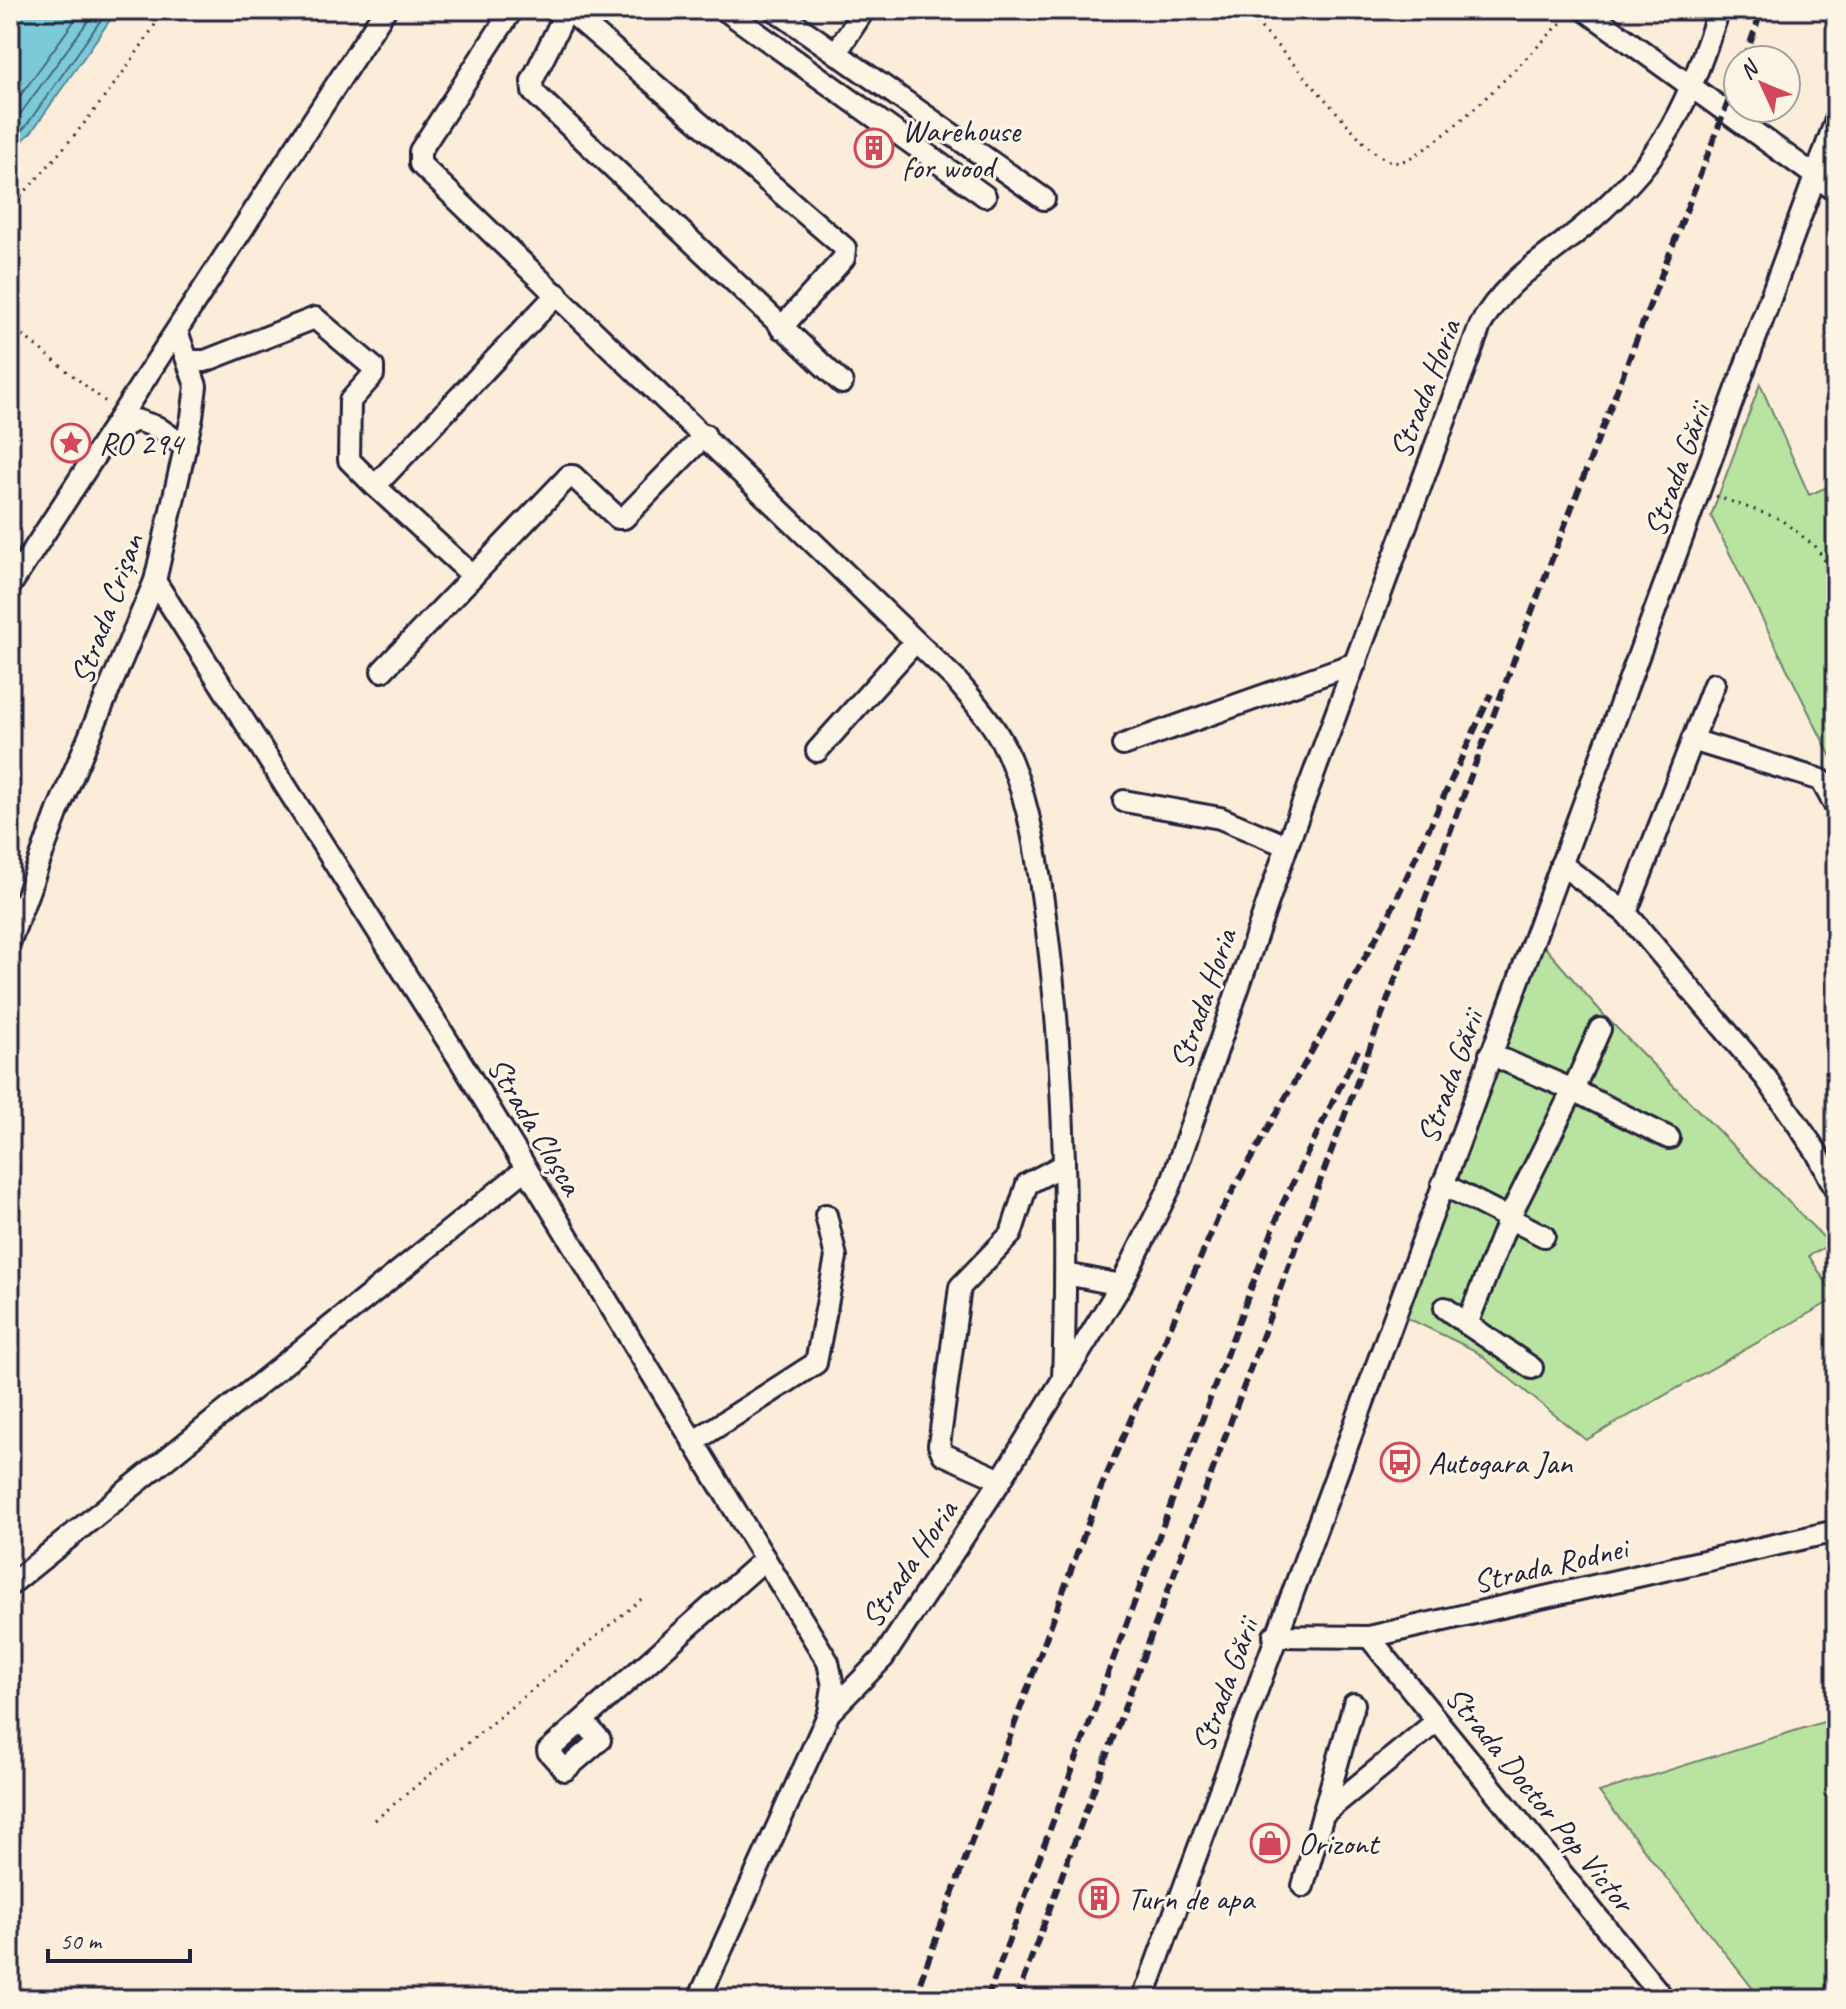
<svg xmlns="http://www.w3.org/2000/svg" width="1846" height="2009" viewBox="0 0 1846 2009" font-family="Caveat,sans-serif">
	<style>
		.green { fill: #b9e3a0; stroke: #6e826e; stroke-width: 2 }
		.water { fill: #7bcad8; stroke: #578799; stroke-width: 2 }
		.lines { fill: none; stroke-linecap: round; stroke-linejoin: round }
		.shore { stroke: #46657a; stroke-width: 2 }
		.minor-casing { stroke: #22223b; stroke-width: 26 }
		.path { stroke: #22223b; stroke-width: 3; stroke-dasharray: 2 6; stroke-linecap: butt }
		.minor { stroke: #fcf5e5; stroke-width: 20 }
		.rail { stroke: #22223b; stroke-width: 6; stroke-dasharray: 12 6; stroke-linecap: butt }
		.labels { text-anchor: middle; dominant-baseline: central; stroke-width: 6; stroke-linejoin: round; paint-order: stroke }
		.poi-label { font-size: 32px; fill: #22223b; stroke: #fcf5e5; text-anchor: start }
		.street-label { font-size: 32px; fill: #22223b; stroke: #fcf5e5 }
	</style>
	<rect width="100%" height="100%" fill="#fcecda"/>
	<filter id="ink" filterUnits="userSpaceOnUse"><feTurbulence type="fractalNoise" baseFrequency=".0125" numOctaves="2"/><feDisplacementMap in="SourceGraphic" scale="16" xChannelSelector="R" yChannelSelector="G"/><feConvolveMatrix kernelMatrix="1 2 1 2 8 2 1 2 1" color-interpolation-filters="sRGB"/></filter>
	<g filter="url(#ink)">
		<g class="green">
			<path d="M1760,384L1809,495L1836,483V767L1711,516Z"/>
			<path d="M1543,945L1604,1015L1830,1244L1809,1256L1836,1298L1586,1440L1474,1350L1401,1315Z"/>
			<path d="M1836,1718V1999H1761L1599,1792Z"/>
		</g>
		<path class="water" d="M10,10H117L32,131L10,154Z"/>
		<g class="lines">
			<g class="shore">
				<path d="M10,110L82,10"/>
				<path d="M10,128L96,10"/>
				<path d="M10,142L26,126L108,10"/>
			</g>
			<defs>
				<g id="minor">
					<path d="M512,10L420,151V164L955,679C976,704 998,728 1010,759C1033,813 1039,873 1047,931C1066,1079 1068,1230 1063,1380"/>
					<path d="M567,10L532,81L533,92L842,383"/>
					<path d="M568,10L845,248L844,258L781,328"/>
					<path d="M725,10L985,196"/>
					<path d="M775,10L1044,199"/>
					<path d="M1585,10L1836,191"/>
					<path d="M836,53L864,10"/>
					<path d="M190,361H205L315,318L373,367V375L350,401L349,460L375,486"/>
					<path d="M109,434L136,420L157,427L186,447"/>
					<path d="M473,576L569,476H573L618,518H624L705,435"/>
					<path d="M155,581L463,1065L828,1662L833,1686L829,1713"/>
					<path d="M10,586L385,10"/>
					<path d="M382,671L473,576L375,486L557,294"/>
					<path d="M1692,740L1821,780L1836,807"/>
					<path d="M1123,745L1356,663"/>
					<path d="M817,751L915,642"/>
					<path d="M1124,801L1220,818L1287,846"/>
					<path d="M1561,864L1626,913L1766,1078L1816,1151L1836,1190"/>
					<path d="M1626,913L1714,684"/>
					<path d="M10,941L59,808L155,581L192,417L196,386L177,331"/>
					<path d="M1490,1054L1573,1090L1600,1029"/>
					<path d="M1442,1184L1544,1236"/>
					<path d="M1066,1274L1121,1285"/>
					<path d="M1445,1308L1467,1324"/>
					<path d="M1532,1368L1467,1324L1509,1218L1573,1090L1669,1138"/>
					<path d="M693,1442L816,1363L836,1257L826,1215"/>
					<path d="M1001,1480L943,1454L939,1445L960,1287L1011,1234L1027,1184L1063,1165"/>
					<path d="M10,1585L526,1169"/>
					<path d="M1274,1636L1369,1637L1836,1531"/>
					<path d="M1369,1637L1664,1999"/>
					<path d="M583,1721L600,1740L565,1770L548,1751L765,1559"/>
					<path d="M1323,1814L1437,1721"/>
					<path d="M1303,1886L1354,1704"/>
					<path d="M699,1999L829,1713L883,1658L1001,1480L1121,1285L1170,1187L1287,846L1480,326C1505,278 1551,256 1590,221C1669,152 1686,106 1719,10"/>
					<path d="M1143,1999L1836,120"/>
				</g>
			</defs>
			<use href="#minor" class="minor-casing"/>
			<g class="path">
				<path d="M1245,10L1367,146C1376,153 1387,164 1399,162C1438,153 1535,48 1568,16"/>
				<path d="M10,208C68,146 120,83 164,10"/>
				<path d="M10,325L107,403"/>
				<path d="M1716,496L1780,519L1816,547L1836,579"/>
				<path d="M375,1820L645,1596"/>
			</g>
			<use href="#minor" class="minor"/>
			<g class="rail">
				<path d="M1744,60L1762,10"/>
				<path d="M914,1999L1101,1488L1219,1215L1389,915L1491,694"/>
				<path d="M987,1999L1282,1205L1360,1046"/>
				<path d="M1016,1999L1540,590L1738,76"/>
			</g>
		</g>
	</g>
	<defs>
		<symbol id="building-ring" viewBox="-11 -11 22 22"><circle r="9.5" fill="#fcf5e5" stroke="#d1495b" stroke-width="1.5"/><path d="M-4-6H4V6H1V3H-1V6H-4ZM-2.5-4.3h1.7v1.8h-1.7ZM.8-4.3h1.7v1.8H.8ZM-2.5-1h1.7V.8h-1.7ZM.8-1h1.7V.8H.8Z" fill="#d1495b"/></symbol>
		<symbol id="sight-ring" viewBox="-11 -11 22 22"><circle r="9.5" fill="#fcf5e5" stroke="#d1495b" stroke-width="1.5"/><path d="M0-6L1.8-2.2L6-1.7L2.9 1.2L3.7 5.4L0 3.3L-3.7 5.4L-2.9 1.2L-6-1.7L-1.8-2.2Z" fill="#d1495b"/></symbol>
		<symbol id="bus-ring" viewBox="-11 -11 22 22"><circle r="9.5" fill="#fcf5e5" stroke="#d1495b" stroke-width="1.5"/><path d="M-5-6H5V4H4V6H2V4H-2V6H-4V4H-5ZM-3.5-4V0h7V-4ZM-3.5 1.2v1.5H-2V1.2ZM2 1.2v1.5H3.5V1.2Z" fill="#d1495b"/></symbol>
		<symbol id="shop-ring" viewBox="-11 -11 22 22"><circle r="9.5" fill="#fcf5e5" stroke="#d1495b" stroke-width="1.5"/><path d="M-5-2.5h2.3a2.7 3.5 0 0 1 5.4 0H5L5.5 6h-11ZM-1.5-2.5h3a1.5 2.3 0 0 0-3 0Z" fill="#d1495b"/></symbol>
	</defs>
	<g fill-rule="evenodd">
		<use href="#building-ring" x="852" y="126" width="44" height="44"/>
		<use href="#sight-ring" x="49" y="421" width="44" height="44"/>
		<use href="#bus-ring" x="1378" y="1440" width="44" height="44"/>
		<use href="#shop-ring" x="1248" y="1821" width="44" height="44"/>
		<use href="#building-ring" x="1077" y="1876" width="44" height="44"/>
	</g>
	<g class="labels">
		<g class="poi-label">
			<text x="902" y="130">Warehouse<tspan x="902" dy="37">for wood</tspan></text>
			<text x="99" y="443">RO 294</text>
			<text x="1428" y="1462">Autogara Jan</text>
			<text x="1298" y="1843">Orizont</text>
			<text x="1127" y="1898">Turn de apa</text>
		</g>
		<g class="street-label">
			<text transform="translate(1425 389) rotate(-69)">Strada Horia</text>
			<text transform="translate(1677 470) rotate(-70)">Strada Gării</text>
			<text transform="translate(107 609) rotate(-70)">Strada Crișan</text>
			<text transform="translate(1203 999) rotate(-71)">Strada Horia</text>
			<text transform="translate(1450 1077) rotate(-70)">Strada Gării</text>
			<text transform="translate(535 1126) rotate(59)">Strada Cloșca</text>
			<text transform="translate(909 1564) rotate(-56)">Strada Horia</text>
			<text transform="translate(1550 1565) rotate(-13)">Strada Rodnei</text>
			<text transform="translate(1225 1685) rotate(-70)">Strada Gării</text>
			<text transform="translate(1540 1799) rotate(51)">Strada Doctor Pop Victor</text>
		</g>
	</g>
	<rect width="1846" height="2009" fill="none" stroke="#fcf5e5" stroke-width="40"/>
	<rect x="20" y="20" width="1806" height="1969" fill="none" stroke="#22223b" stroke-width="3" filter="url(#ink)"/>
	<g transform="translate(1762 84) rotate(314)"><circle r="38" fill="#fcf5e5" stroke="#a5a1a1" stroke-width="2"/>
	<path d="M0-6L14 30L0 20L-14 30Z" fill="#d1495b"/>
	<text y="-12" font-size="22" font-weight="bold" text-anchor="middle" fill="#22223b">N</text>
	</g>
	<path d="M48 1949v12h142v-12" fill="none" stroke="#22223b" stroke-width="4"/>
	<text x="60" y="1949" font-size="24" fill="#22223b" stroke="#fcf5e5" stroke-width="6" paint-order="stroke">50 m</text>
</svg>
